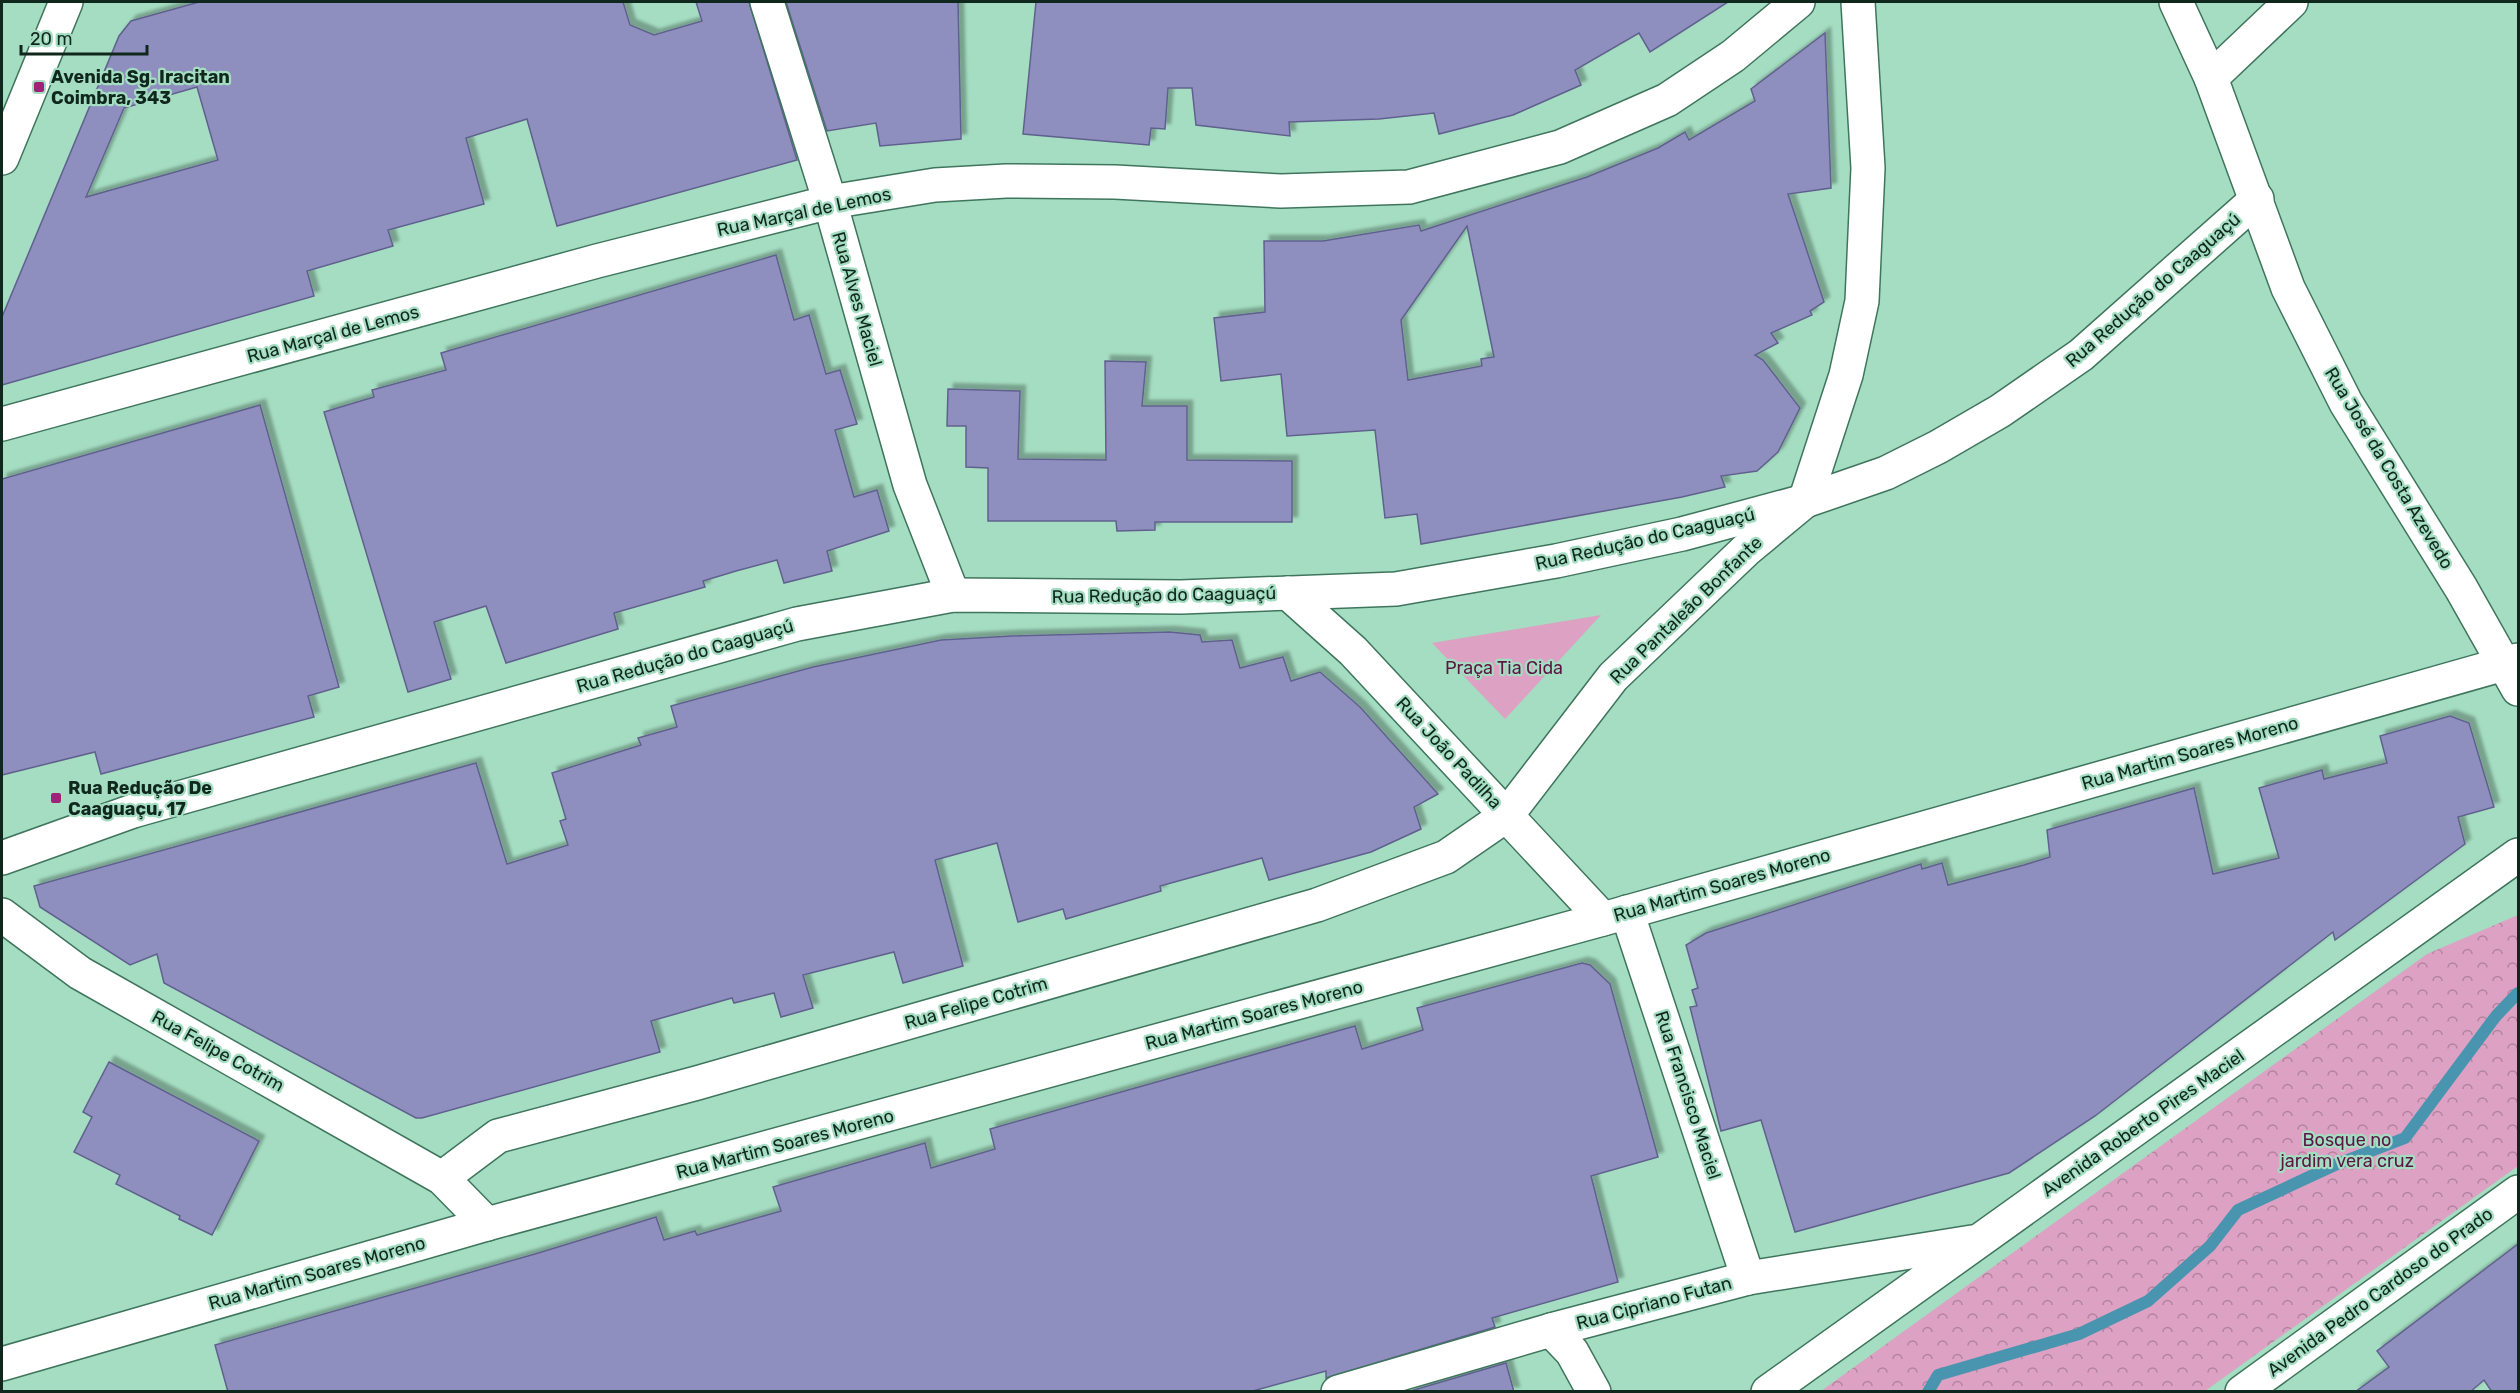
<svg xmlns="http://www.w3.org/2000/svg" width="2520" height="1393" viewBox="0 0 2520 1393" font-family="Rubik,sans-serif">
	<style>
		.forest { fill: url(#forest-crowns) }
		.park { fill: #dda1c3 }
		.lines { fill: none; stroke-linecap: round; stroke-linejoin: round }
		.stream { stroke: #4995af; stroke-width: 12 }
		.building { fill: #8e8fbe; stroke: #61618e; stroke-width: 1.5; fill-rule: evenodd; filter: url(#shadow) }
		.minor-casing { stroke: #3f755d; stroke-width: 36 }
		.tertiary-casing { stroke: #3f755d; stroke-width: 36 }
		.minor { stroke: #fff; stroke-width: 33 }
		.tertiary { stroke: #fff; stroke-width: 33 }
		.poi-dot { fill: #9e2278; stroke: #a4ddc1; stroke-width: 2 }
		.labels { text-anchor: middle; dominant-baseline: central; stroke-width: 4.5; stroke-linejoin: round; paint-order: stroke }
		.poi-label { font-size: 18px; font-weight: bold; fill: #10271d; stroke: #a4ddc1; text-anchor: start }
		.street-label { font-size: 18px; fill: #10271d; stroke: #a4ddc1 }
		.park-label { font-size: 18px; fill: #5c1645; stroke: #a4ddc1 }
	</style>
	<defs>
		<pattern id="forest-crowns" width="20" height="18" patternUnits="userSpaceOnUse" patternTransform="scale(1.5)"><rect width="20" height="18" fill="#dda1c3"/><path d="M2 6a3 3 0 1 1 6 0M12 15a3 3 0 1 1 6 0" fill="none" stroke="#b2839e"/></pattern>
		<filter id="shadow"><feDropShadow dx="5.5" dy="-5.5" stdDeviation="1.5" flood-color="#0004"/></filter>
	</defs>
	<rect width="100%" height="100%" fill="#a4ddc1"/>
	<path class="forest" d="M2518,915V1166L2205,1391H1821L2427,954Z"/>
	<path class="park" d="M1601,615L1505,719L1432,643Z"/>
	<g class="lines">
		<path class="stream" d="M1928,1392L1938,1375L2079,1334L2148,1301L2210,1246L2238,1210L2337,1164L2405,1138L2496,1016L2518,993"/>
	</g>
	<g class="building">
		<path d="M199,2H623L630,25L654,35L702,21L696,2H749L797,160L557,226L527,119L466,138L484,204L388,230L393,246L307,271L314,296L2,385V317L119,36L131,21ZM197,87L218,160L86,197L124,108Z"/>
		<path d="M786,2H958L961,139L880,146L876,123L827,131Z"/>
		<path d="M1036,2H1728L1650,52L1639,33L1575,70L1581,85L1513,115L1439,134L1434,113L1379,119L1289,122L1290,136L1196,125L1192,88H1168L1165,129L1151,128L1149,145L1023,134Z"/>
		<path d="M1825,33L1831,188L1788,194L1824,302L1810,311L1812,315L1771,333L1778,343L1755,355L1763,360L1800,408L1778,452L1757,471L1721,476L1725,487L1682,497L1421,544L1417,514L1385,518L1375,430L1287,436L1281,374L1221,381L1214,318L1265,312L1264,241H1323L1419,225L1421,231L1587,177L1658,148L1685,132L1689,140L1755,101L1751,89ZM1467,226L1494,357L1481,359L1482,366L1408,380L1401,320Z"/>
		<path d="M776,255L794,320L809,315L826,374L840,370L857,424L835,430L854,497L877,490L889,531L827,551L832,571L784,583L777,560L736,571L703,581L705,587L614,613L618,629L506,663L486,606L434,622L451,679L408,692L324,412L374,397L372,390L446,370L441,353Z"/>
		<path d="M1105,361L1146,362L1142,406H1187V460L1292,461V522H1155V530L1117,531L1116,521H988V468L966,467V426H947L948,389L1020,391L1018,459L1106,460Z"/>
		<path d="M260,405L339,687L308,696L314,717L101,774L95,752L2,775V479Z"/>
		<path d="M1170,632L1200,635L1202,642L1232,640L1240,668L1283,657L1291,681L1320,672L1360,707L1438,794L1414,807L1421,829L1371,852L1269,880L1262,858L1160,886L1161,891L1066,919L1063,909L1018,922L997,843L935,860L963,966L903,983L894,952L803,975L813,1008L781,1017L774,993L734,1003L732,998L651,1021L660,1052L422,1118H416L164,983L157,954L130,965L40,907L34,886L476,763L507,864L568,845L560,821L566,819L552,773L641,745L638,738L677,727L671,706L813,667L941,640L1012,636Z"/>
		<path d="M2450,716L2469,723L2494,807L2458,817L2465,844L2335,940L2333,932L2095,1116L2009,1173L1795,1232L1761,1120L1721,1131L1690,1007L1697,1006L1692,990L1698,988L1686,945L1706,933L1921,864L1922,869L1942,863L1948,885L2024,865L2050,857L2047,830L2194,788L2213,874L2279,858L2259,788L2322,770L2324,779L2387,763L2380,736Z"/>
		<path d="M1582,963L1590,965L1610,984L1658,1157L1591,1176L1618,1282L1492,1318L1495,1327L1326,1378V1371L1249,1392H228L215,1345L535,1254L656,1217L664,1240L695,1231L697,1235L781,1211L773,1187L925,1143L931,1168L995,1149L990,1129L1355,1026L1362,1049L1423,1030L1417,1008Z"/>
		<path d="M109,1062L259,1141L212,1235L179,1219L180,1216L116,1184L120,1175L74,1152L92,1117L83,1112Z"/>
		<path d="M2518,1244V1392H2492L2484,1380L2470,1392H2355L2389,1367L2377,1351Z"/>
		<path d="M1506,1363L1514,1392H1407Z"/>
	</g>
	<g class="lines">
		<defs>
			<g id="minor">
				<path d="M767,2L830,202L910,485L953,595"/>
				<path d="M2176,2L2211,78L2288,288L2346,403L2461,588L2518,689"/>
				<path d="M2211,78L2291,2"/>
				<path d="M2,424L597,261L830,202L935,185L1006,181L1115,182L1281,191L1409,187L1560,147L1667,100L1733,56L1798,2"/>
				<path d="M1288,593L1353,651L1603,919"/>
				<path d="M2,858L133,811L797,624L953,595L1181,597L1396,589L1556,561L1682,534L1805,501L1886,473L1938,447L2000,411L2081,355L2257,199"/>
				<path d="M1627,912L1748,1278"/>
				<path d="M2,915L80,973L442,1178L487,1224"/>
				<path d="M442,1178L498,1136L697,1083L1317,905L1446,857L1507,815L1613,677L1746,550L1805,501L1846,375L1862,301L1868,168L1858,2"/>
				<path d="M1551,1330L1572,1352L1594,1392"/>
				<path d="M2,1364L487,1224L1603,919L2518,660"/>
				<path d="M1338,1392L1551,1330L1748,1278L1972,1242"/>
				<path d="M1768,1392L2518,855"/>
				<path d="M2242,1392L2518,1192"/>
			</g>
			<path id="tertiary" d="M2,158L66,2"/>
		</defs>
		<use href="#minor" class="minor-casing"/>
		<use href="#tertiary" class="tertiary-casing"/>
		<use href="#minor" class="minor"/>
		<use href="#tertiary" class="tertiary"/>
	</g>
	<g class="poi-dot">
		<rect x="33" y="81" width="12" height="12" rx="3"/>
		<rect x="50" y="792" width="12" height="12" rx="3"/>
	</g>
	<g class="labels">
		<g class="poi-label">
			<text x="51" y="77">Avenida Sg. Iracitan<tspan x="51" dy="21">Coimbra, 343</tspan></text>
			<text x="68" y="788">Rua Redução De<tspan x="68" dy="21">Caaguaçu, 17</tspan></text>
		</g>
		<g class="street-label">
			<text transform="translate(804 212) rotate(-12)">Rua Marçal de Lemos</text>
			<text transform="translate(2153 290) rotate(-41)">Rua Redução do Caaguaçú</text>
			<text transform="translate(857 299) rotate(74)">Rua Alves Maciel</text>
			<text transform="translate(333 334) rotate(-15)">Rua Marçal de Lemos</text>
			<text transform="translate(2389 468) rotate(59)">Rua José da Costa Azevedo</text>
			<text transform="translate(1645 539) rotate(-13)">Rua Redução do Caaguaçú</text>
			<text transform="translate(1164 595) rotate(-1)">Rua Redução do Caaguaçú</text>
			<text transform="translate(1686 610) rotate(-44)">Rua Pantaleão Bonfante</text>
			<text transform="translate(685 656) rotate(-16)">Rua Redução do Caaguaçú</text>
			<text transform="translate(1449 753) rotate(47)">Rua João Padilha</text>
			<text transform="translate(2190 753) rotate(-16)">Rua Martim Soares Moreno</text>
			<text transform="translate(1722 885) rotate(-16)">Rua Martim Soares Moreno</text>
			<text transform="translate(976 1003) rotate(-16)">Rua Felipe Cotrim</text>
			<text transform="translate(1254 1015) rotate(-15)">Rua Martim Soares Moreno</text>
			<text transform="translate(218 1051) rotate(29)">Rua Felipe Cotrim</text>
			<text transform="translate(1688 1095) rotate(72)">Rua Francisco Maciel</text>
			<text transform="translate(2143 1123) rotate(-35)">Avenida Roberto Pires Maciel</text>
			<text transform="translate(785 1144) rotate(-15)">Rua Martim Soares Moreno</text>
			<text transform="translate(317 1273) rotate(-16)">Rua Martim Soares Moreno</text>
			<text transform="translate(2380 1292) rotate(-36)">Avenida Pedro Cardoso do Prado</text>
			<text transform="translate(1654 1303) rotate(-15)">Rua Cipriano Futan</text>
		</g>
		<g class="park-label">
			<text x="1504" y="668">Praça Tia Cida</text>
			<text x="2347" y="1140">Bosque no<tspan x="2347" dy="21">jardim vera cruz</tspan></text>
		</g>
	</g>
	<rect width="2520" height="1393" fill="none" stroke="#10271d" stroke-width="6"/>
	<path d="M21 45v9h126v-9" fill="none" stroke="#10271d" stroke-width="3"/>
	<text x="30" y="45" font-size="18" fill="#10271d" stroke="#a4ddc1" stroke-width="4.5" paint-order="stroke">20 m</text>
</svg>
